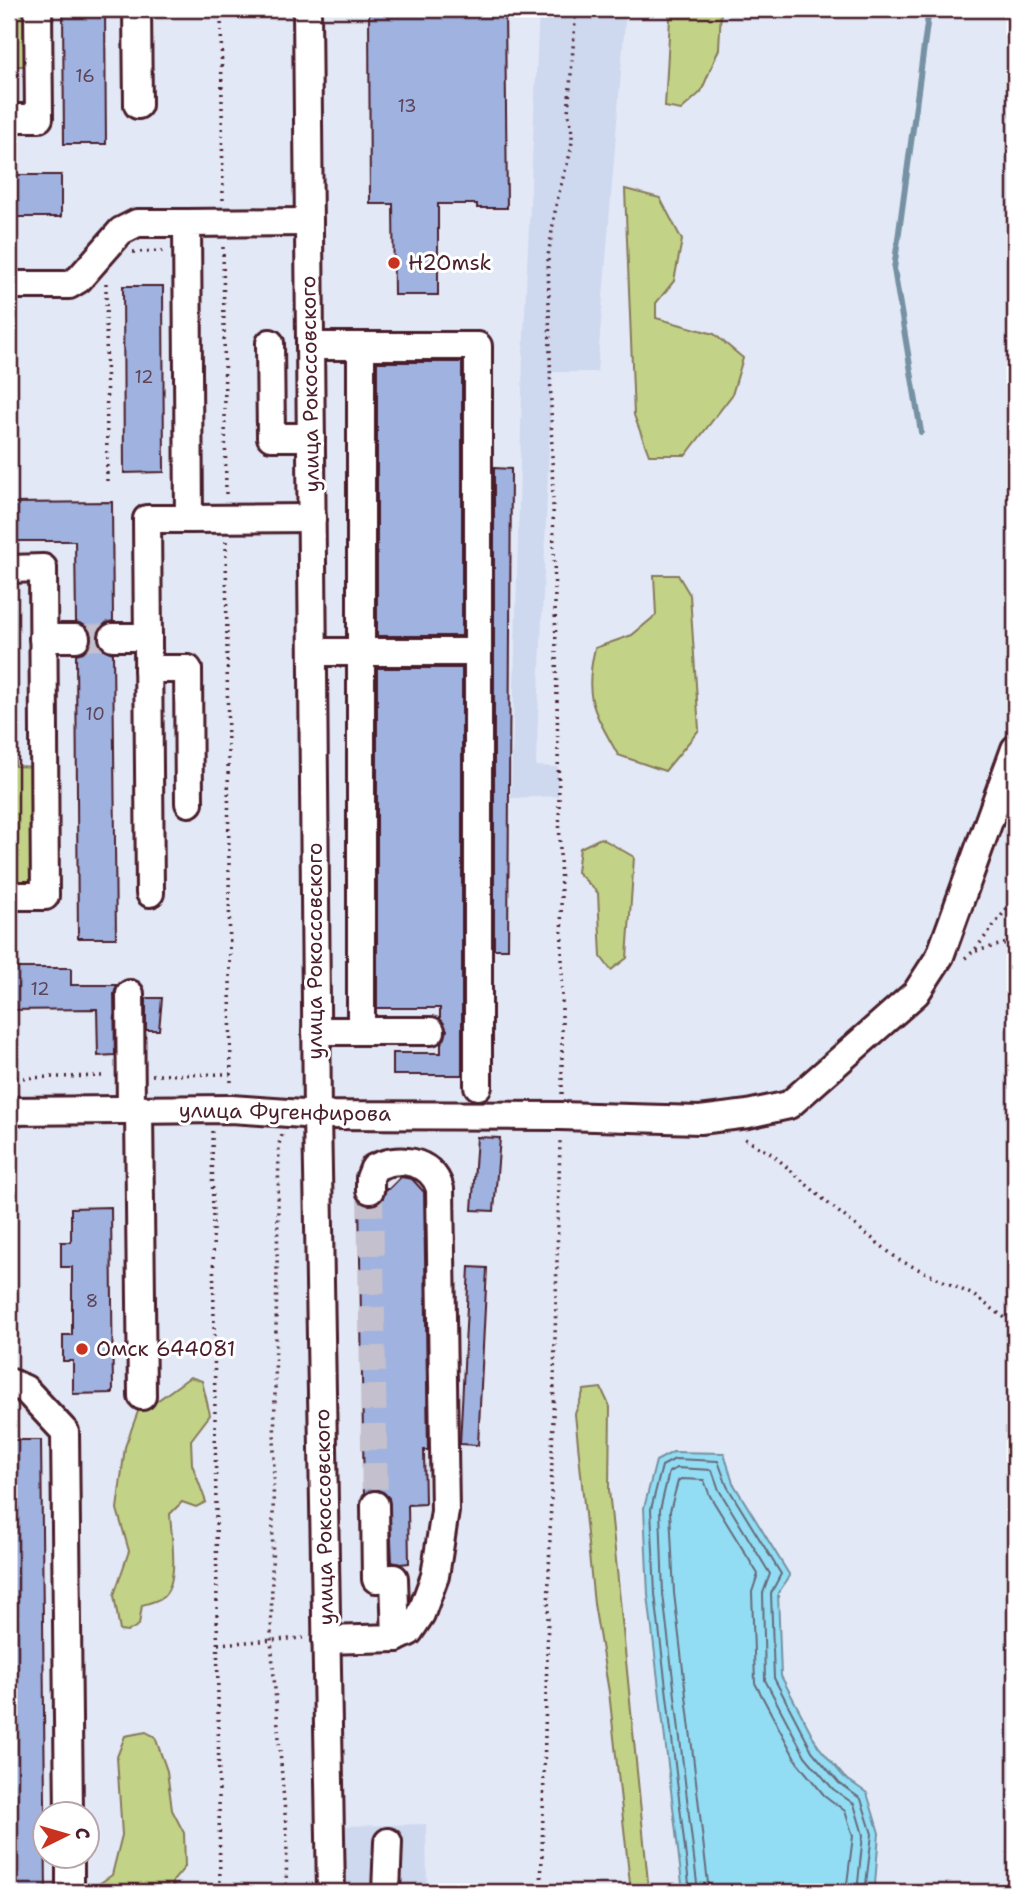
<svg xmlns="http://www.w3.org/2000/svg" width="1024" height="1901" viewBox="0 0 1024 1901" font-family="'Shantell Sans',sans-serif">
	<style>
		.built { fill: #ced8ef }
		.green { fill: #c2d388; stroke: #86795a; stroke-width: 2 }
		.water { fill: #92ddf3; stroke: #7591a3; stroke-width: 2 }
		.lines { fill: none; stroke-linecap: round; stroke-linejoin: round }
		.shore { stroke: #676b7b; stroke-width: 2 }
		.stream { stroke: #7591a3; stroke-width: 6 }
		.building { fill: #9fb2e0; stroke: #4a1f2b; stroke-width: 2 }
		.minor-tunnel { stroke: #c4c0cd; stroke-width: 26; stroke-dasharray: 26 13; stroke-linecap: butt }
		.minor-casing { stroke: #4a1f2b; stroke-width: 32 }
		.path { stroke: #4a1f2b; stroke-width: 3.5; stroke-dasharray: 2 5; stroke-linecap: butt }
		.minor { stroke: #fff; stroke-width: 26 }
		.poi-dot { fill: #c8321e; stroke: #fff; stroke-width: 2.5 }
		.labels { text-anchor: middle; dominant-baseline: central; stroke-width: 6; stroke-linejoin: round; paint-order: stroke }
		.number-label { font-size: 18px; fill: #5f4458 }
		.poi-label { font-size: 21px; fill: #4a1f2b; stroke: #fff; text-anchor: start }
		.street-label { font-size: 21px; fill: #4a1f2b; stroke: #fff }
	</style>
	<rect width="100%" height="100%" fill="#e2e8f6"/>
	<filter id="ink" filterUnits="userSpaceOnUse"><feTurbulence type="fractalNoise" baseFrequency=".0143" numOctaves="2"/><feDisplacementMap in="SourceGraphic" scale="14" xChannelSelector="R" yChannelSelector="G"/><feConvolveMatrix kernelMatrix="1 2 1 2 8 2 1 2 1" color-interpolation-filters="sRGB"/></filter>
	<g filter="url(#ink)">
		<g class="built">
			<path d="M539,9H626L597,372H552L536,766L558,767V796L511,798L523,356Z"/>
			<path d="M426,1824L427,1892H342L346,1826Z"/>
		</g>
		<g class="green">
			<rect x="9" y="9" width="16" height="57"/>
			<path d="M666,9H721L719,49L701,92L681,110L665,107L670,18Z"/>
			<path d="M625,189L660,198L682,240L674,281L656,303V318L714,334L743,358L732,395L686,455H649L634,415Z"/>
			<path d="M654,575H678L690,595L699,730L665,771L618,755C594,711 583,699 595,648L632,635L656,615Z"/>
			<path d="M9,598H14L15,766L37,767L38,883H11V874L9,873Z"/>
			<path d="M601,838L634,857L627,958L611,970L601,957L598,893L577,872L580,848Z"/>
			<path d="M190,1377L202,1381L210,1415L191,1440L192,1464L206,1502L196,1507L182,1502L170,1514C171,1535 180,1582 163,1597C158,1601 149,1603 142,1605L139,1625L127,1632L120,1631L114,1595L129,1551L117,1509L125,1447L140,1406L154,1403Z"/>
			<path d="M601,1388L610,1407L609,1490L649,1892H631L609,1692L594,1604L575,1414L584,1390Z"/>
			<path d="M146,1732L155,1737L167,1771L172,1810L184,1833L185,1867L173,1881L174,1892H92L93,1888L112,1875L122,1835L117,1757L125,1736Z"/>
		</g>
		<path class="water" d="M673,1452L724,1453L733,1483L790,1576L778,1593L781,1676L818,1746L844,1777L867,1793L879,1833L875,1884L871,1892H683L648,1595L644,1508L656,1461Z"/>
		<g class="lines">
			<g class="shore">
				<path d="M690,1892L655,1594L651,1509L662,1466L675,1459L718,1461L727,1486L781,1574L771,1593L774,1678L812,1751L839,1783L861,1799L872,1834L865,1892"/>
				<path d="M698,1892L663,1594L660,1510L669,1472L677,1468L712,1470L719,1490L770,1574L763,1593L765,1680L805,1756L833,1789L854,1804L863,1835L857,1892"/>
				<path d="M709,1892L674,1593L670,1511L678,1481L681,1479L704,1480L710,1496L758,1574L752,1592L755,1683L797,1762L824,1795L845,1811L853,1836L846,1892"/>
			</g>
			<path class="stream" d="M921,432L894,269L929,9"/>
		</g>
		<g class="building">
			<path d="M63,9H105L106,144H64Z"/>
			<path d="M369,9H505L507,208H477V204H438V295H394L393,204H370Z"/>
			<rect x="9" y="175" width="52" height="42"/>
			<path d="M123,286H163L164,472L124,473Z"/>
			<rect x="377" y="362" width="85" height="274"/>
			<path d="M494,468L511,469L508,949H494Z"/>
			<path d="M112,502L113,621L106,623L100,629L97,638L99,644L105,650L113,653L116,938H78L76,654L83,652L89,646L92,637L90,631L84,625L76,622L75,541H9V503Z"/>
			<path d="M377,668H462V1075H393V1053H441V1043L445,1038L447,1030L440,1019V1008H377Z"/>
			<path d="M9,968H71V985H117L114,994L115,1055L98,1056L97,1009L9,1010Z"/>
			<path d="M146,998H162L159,1030H146Z"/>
			<path d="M477,1137L500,1138L494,1211L472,1210Z"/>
			<path d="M401,1177L412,1179L424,1192L428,1450H424L425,1504L408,1505L409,1563L400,1564L392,1562L389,1498L383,1492L375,1489L364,1495L359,1200L369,1206L377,1204L383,1198L386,1189H389Z"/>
			<path d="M111,1207L113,1393L73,1394V1361H63V1335H72V1267H61V1242H71V1208Z"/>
			<path d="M469,1267L487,1268L478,1445L460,1444Z"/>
			<path d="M9,1440H41L46,1892H9Z"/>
		</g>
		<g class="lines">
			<g class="minor-tunnel">
				<path d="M76,638L113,637"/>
				<path d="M370,1190L375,1505"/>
			</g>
			<defs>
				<g id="minor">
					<path d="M137,9L138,105"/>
					<path d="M307,9L317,1115L331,1892"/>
					<path d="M9,118H39L38,9"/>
					<path d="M309,222L187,223L189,519L312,518"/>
					<path d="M9,285H69L79,279L121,231L137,223H187"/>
					<path d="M270,343L271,437H311"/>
					<path d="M310,346H478V1086"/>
					<path d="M361,346V1030"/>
					<path d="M9,569L43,568L45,896H9"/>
					<path d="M113,637H148"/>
					<path d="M43,638H76"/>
					<path d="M313,652H478"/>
					<path d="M148,669H188L189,803"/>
					<path d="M150,893L147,519H189"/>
					<path d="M130,994L131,1110"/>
					<path d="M316,1031H431"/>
					<path d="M139,1110L142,1396"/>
					<path d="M9,1111L231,1109L317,1115L560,1116L700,1120L748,1114L789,1105L916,993L940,956L1015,749"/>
					<path d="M370,1190V1178L374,1168C397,1156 432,1159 440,1189L445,1511L435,1576L421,1614L409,1632L396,1638"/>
					<path d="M9,1382L25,1389L65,1432L69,1814"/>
					<path d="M326,1640L396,1638L394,1578L376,1579L375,1505"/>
					<path d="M70,1856V1892"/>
					<path d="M386,1892L388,1842"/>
				</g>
			</defs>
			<use href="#minor" class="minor-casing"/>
			<g class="path">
				<path d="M221,9L223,201"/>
				<path d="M223,247L226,495"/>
				<path d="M133,252L164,251"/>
				<path d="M106,283L107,484"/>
				<path d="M226,541L231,1086"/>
				<path d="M976,951L1015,941"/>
				<path d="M965,958L974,951L1015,898"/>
				<path d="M152,1075L231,1074"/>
				<path d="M9,1078L106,1076"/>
				<path d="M562,1094V950L548,256C552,234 554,211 560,189C567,160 578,144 568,113L576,9"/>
				<path d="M212,1131L220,1892"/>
				<path d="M282,1135L279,1144L271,1640L287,1838L286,1892"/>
				<path d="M745,1139L773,1155L830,1205L899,1260L973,1295L1015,1325"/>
				<path d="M218,1644L303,1638"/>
				<path d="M541,1892L560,1141"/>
			</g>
			<use href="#minor" class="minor"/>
		</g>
	</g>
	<g class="poi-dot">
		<circle cx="394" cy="263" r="7"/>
		<circle cx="82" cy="1349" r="7"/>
	</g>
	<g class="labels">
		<g class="number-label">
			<text x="85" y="76">16</text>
			<text x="407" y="106">13</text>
			<text x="144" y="377">12</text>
			<text x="95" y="714">10</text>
			<text x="40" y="989">12</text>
			<text x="92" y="1301">8</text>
		</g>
		<g class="poi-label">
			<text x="408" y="263">H2Omsk</text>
			<text x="96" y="1349">Омск 644081</text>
		</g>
		<g class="street-label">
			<text transform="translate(310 384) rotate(-91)">улица Рокоссовского</text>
			<text transform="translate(315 951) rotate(-90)">улица Рокоссовского</text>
			<text transform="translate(285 1112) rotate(1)">улица Фугенфирова</text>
			<text transform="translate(324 1517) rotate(-91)">улица Рокоссовского</text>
		</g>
	</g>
	<rect width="1024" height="1901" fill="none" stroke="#fff" stroke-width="35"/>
	<rect x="18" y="18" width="989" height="1866" fill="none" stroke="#4a1f2b" stroke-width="2.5" filter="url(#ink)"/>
	<g transform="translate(66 1835) rotate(85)"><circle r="33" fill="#ffffff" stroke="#b7a5aa" stroke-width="2"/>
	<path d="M0-5L12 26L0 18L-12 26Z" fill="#c8321e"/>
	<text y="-10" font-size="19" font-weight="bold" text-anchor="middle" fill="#4a1f2b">С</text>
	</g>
</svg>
